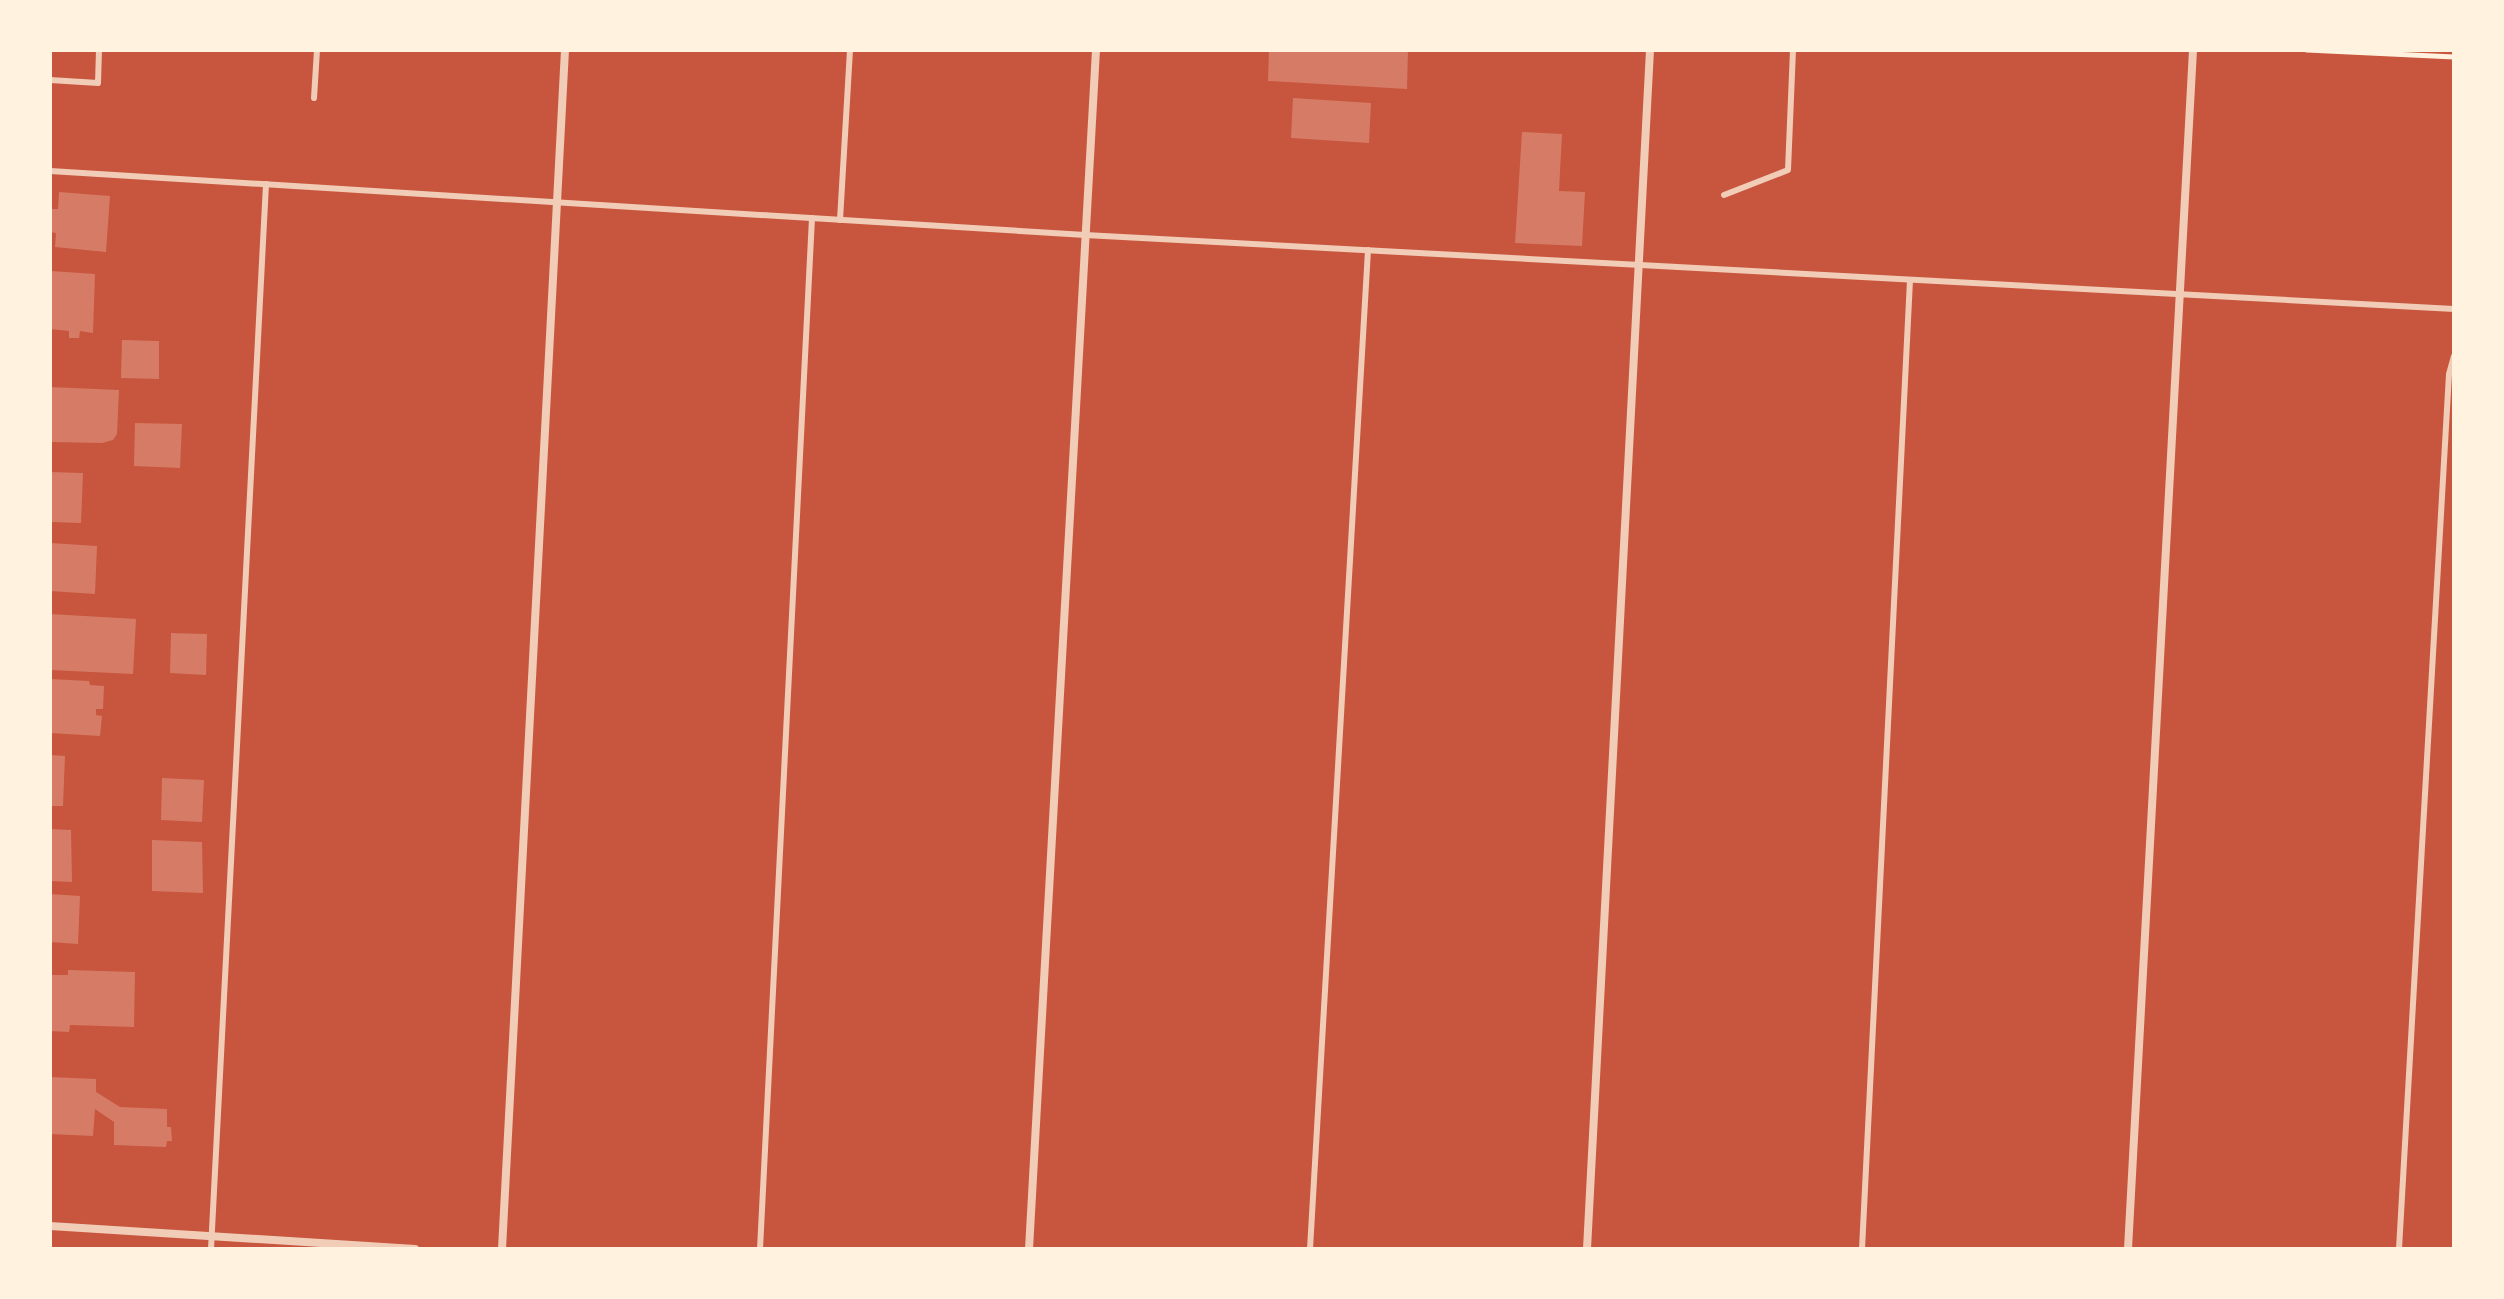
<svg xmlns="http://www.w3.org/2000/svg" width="2504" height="1299" viewBox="0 0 2504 1299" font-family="'Open Sans',sans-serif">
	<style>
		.building { fill: #d67c66 }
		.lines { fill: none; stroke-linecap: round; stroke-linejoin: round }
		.path { stroke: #fff3e0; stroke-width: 5 }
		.service { stroke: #f1ccb7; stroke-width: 6 }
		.minor { stroke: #f1ccb7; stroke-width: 8 }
	</style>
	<rect width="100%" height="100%" fill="#c8553d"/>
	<g class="building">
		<path d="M1269,50H1408L1407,89L1268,81Z"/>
		<path d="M1293,98L1371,103L1369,143L1291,138Z"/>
		<path d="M1522,132L1562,134L1559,191L1585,192L1582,246L1515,243Z"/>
		<path d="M59,192L110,196L106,252L55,247L56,233L50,232L52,209H58Z"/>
		<path d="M51,271L95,274L93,333L80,331L79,338H69V331L50,329Z"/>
		<path d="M122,340L159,341V379L121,378Z"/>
		<path d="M50,387L119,390L117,434L113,440L102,443L50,442Z"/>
		<path d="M135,423L182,424L180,468L134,466Z"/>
		<path d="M50,472L83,473L81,523L50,522Z"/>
		<path d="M50,543L97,546L95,594L50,591Z"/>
		<path d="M50,614L136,619L133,674L50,670Z"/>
		<path d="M171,633L207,634L206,675L170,673Z"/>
		<path d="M50,679L89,681L90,685L104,686L103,709H96V715L102,716L100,736L50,733Z"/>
		<path d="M50,755L65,756L63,806H50Z"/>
		<path d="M162,778L204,780L202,822L161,820Z"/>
		<path d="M50,829L71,830L72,882L50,881Z"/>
		<path d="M152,840L202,842L203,893L152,891Z"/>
		<path d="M50,894L80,896L78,944L50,942Z"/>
		<path d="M68,970L135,972L134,1027L70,1025L69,1032L50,1031V975H68Z"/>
		<path d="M50,1077L96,1079V1092L120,1107L167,1109V1127H171L172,1141H167L166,1147L114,1145V1122L95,1109L93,1136L50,1134Z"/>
	</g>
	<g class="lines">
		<path class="path" d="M2307,50L2454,57"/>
		<g class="service">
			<path d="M50,80L98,83L99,50"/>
			<path d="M314,98L317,50"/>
			<path d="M50,171L1085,235L2454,309"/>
			<path d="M1724,195L1788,170L1793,50"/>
			<path d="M840,220L850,50"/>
			<path d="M211,1249L266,184"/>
			<path d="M760,1249L812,218"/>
			<path d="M1310,1249L1368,250"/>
			<path d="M1862,1249L1910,280"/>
			<path d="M2399,1249L2449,374L2454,356"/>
		</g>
		<g class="minor">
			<path d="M50,1226L415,1249"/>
			<path d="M502,1249L565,50"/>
			<path d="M1029,1249L1096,50"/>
			<path d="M1587,1249L1650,50"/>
			<path d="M2128,1249L2193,50"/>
		</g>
	</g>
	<rect width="2504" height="1299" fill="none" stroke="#fff3e0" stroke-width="104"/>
</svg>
